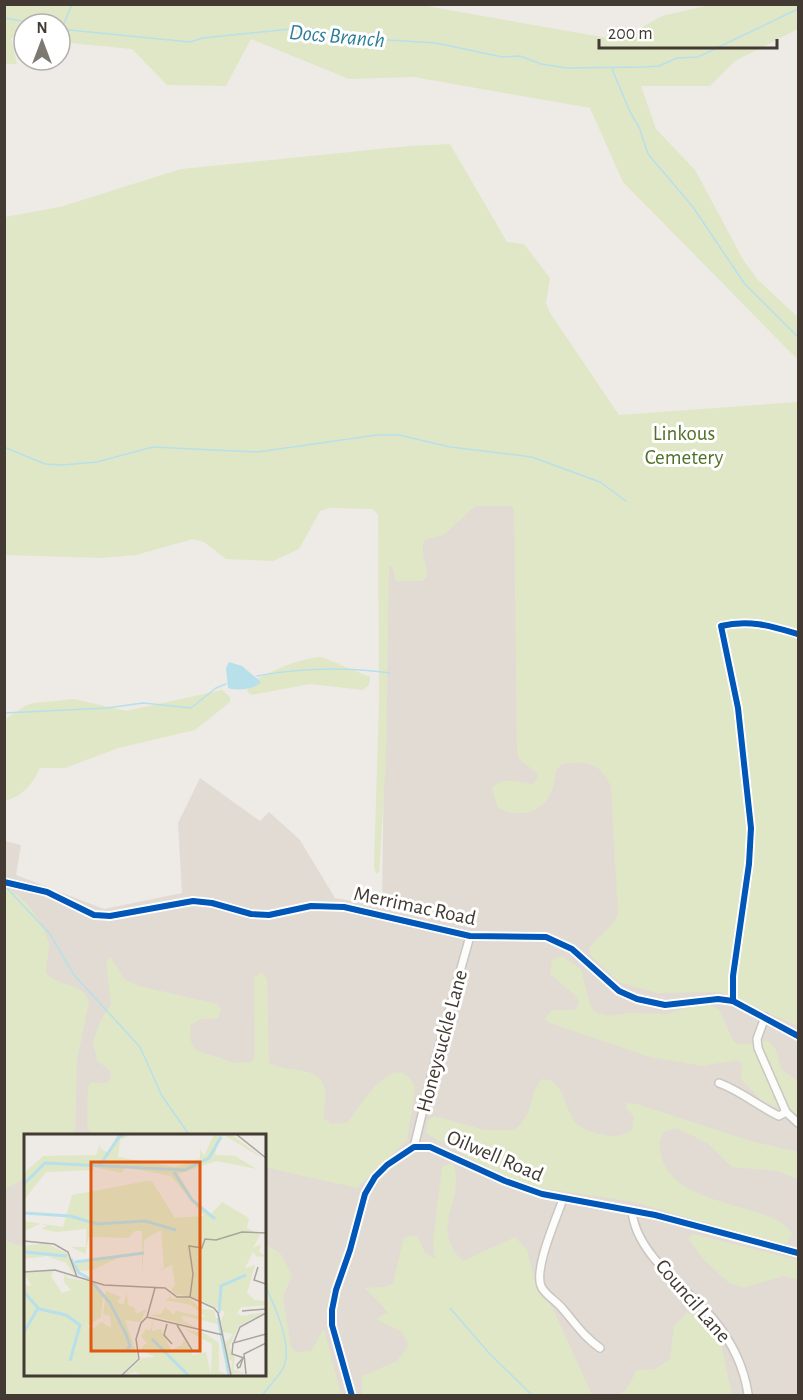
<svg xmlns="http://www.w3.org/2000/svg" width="803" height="1400" viewBox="0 0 803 1400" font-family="'Alegreya Sans',sans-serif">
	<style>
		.residential { fill: #e2dbd3; fill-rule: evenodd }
		.green { fill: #e0e7c6 }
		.water { fill: #b7e0eb }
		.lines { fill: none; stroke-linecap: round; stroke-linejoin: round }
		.stream { stroke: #b7e0eb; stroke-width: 1.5 }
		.minor-casing { stroke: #cac6c2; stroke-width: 10 }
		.minor { stroke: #fcfcfb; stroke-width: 7 }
		.cycleway-casing { stroke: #fff; stroke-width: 10 }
		.cycleway { stroke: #0057b8; stroke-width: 6 }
		.labels { text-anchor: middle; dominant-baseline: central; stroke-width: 6; stroke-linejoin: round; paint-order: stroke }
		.park-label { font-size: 21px; fill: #517129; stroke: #fff }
		.street-label { font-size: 21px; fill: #423a33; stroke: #fff }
		.water-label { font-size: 22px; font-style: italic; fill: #2d7f9b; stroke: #fff }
		.inset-river { fill: none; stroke: #b7e0eb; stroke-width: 3 }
		.inset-road { fill: none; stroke: #a9a49e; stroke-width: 1.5 }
		.view { fill: #e0570e; fill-opacity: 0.15; stroke: #e0570e; stroke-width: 3 }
		.inset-edge { fill: none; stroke: #423a33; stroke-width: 3 }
	</style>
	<rect width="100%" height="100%" fill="#eeeae6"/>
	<path class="residential" d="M392,455L529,494L798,1018V1395L5,1396V841L21,845L16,875L104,909L182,893L178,823L200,778L260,821L269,812L300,840L335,898L382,906L387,528ZM26,1136H264V1374H26Z"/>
	<g class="green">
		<path d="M5,4L421,5L619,40L662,16L710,5H798V29L735,61L710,86H641L656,129L695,170L744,261L758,280L798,317V360L623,182L590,108L414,77L349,79L251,39L226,86L167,85L132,49L60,42V24H24V39L11,38L17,64H5Z"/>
		<path d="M450,144L507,242L524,244L550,278L546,303L550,313L619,415L798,402V1026L721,992L657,993L619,982L591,956L589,949C597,935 614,929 618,913L611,787C601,763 587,760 562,764L556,770C554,805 531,823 498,808L492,788C502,775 518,783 533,784L538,779L537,773L519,759L517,751L514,510L512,506H475L444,535L424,540C420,553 427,563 427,577L422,581H396L392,566H389L386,760L379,872L376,874L374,867L379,701L378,515L373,509L329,508L320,511L299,549L273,561L226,559L204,542L193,539L136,555L102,558L5,555V217L60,207L181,169L409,146Z"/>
		<path d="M322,657L370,677L369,685L363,690L310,684L251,695L247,691L251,682C274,670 296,659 322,657Z"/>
		<path d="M222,690L230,697V702L195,730L118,748L65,768H40C32,785 23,796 5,801V719L27,705L34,703L74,699L126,711Z"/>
		<path d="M5,888C21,890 48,929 49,945C49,954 46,964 46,973C59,988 83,981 89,1002L77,1060L75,1136H26L25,1178L5,1189Z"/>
		<path d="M561,956L581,969L589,1001L593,1010L600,1014L609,1016L628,1013L668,1014L692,1006L710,1005L719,1010L734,1042C748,1048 756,1039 769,1041L776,1050L781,1069L798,1082V1117L761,1100L741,1079L742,1064L739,1060L702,1066L650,1057L547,1022L545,1018L552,1010H575L579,1004L578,998L550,974L552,960Z"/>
		<path d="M110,957L124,979L139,986L217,1004L221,1009L218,1018L200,1019L191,1025L190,1039L195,1050L235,1063L251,1062L255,1057L254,978L260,973L264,974L267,980L269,1063C286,1074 319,1063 325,1089C327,1098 323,1108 324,1118L331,1124L347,1123C359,1108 396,1043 415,1088L407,1140L357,1188L264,1167V1136H93L87,1126L88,1086L91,1083H107L111,1077L110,1070L97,1061L93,1042L100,1022L111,1004L106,961Z"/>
		<path d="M542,1079C565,1078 564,1113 578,1125C584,1130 592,1132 600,1134C612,1137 621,1137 632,1130L634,1117L626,1107L627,1103L637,1104L750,1141L798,1152V1179L778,1171L732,1167L707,1143L677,1128L663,1132C659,1141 659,1146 661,1155C673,1210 775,1201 792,1234L787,1243H777L634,1202L536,1187L491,1170L426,1133L428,1121L434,1116L484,1130H514C536,1113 527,1096 542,1079Z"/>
		<path d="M453,1163C467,1198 427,1228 463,1261L515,1237L527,1250L535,1282L553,1309L592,1395L362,1396V1376L397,1361L409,1345L402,1332L376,1319L388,1312L365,1288L385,1287L393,1284L404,1237L417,1236L425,1253L435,1259L433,1242L442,1167Z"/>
		<path d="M693,1234L798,1260V1280L783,1276L744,1288L729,1283L703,1259L688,1238Z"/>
		<path d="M5,1238L8,1242L22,1246L25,1244L26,1374H264V1243L280,1253L292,1275L283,1297L291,1347L296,1352L311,1351L324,1329L341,1395H5Z"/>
		<path d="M687,1313L701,1318L718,1331L732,1395H617L626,1390L637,1370L655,1369L670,1359L674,1326Z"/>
	</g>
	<path class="water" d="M229,662L242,666L261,682C254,690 237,691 228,688L226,668Z"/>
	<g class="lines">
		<g class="stream">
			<path d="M4,18L40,24"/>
			<path d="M63,26L72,4"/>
			<path d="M60,27L69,30L190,42L203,38L301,28L323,30L340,37L436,43L502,57L520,56L541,64L567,68L645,67L659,66L677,58L698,57L798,9"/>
			<path d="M612,69L630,112L639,127L648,154L693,207L744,283L798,337"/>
			<path d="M4,447L45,464L62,465L97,462L153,447L258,452L377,435H399L450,447L532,457L600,482L626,501"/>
			<path d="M257,676C301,668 346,667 390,673"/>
			<path d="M4,713L107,708L143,703L191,708L216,688L226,684"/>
			<path d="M5,886L50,934L74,975L140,1047L162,1096L190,1136"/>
			<path d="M450,1308L489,1353L533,1396"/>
			<path d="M262,1396C268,1386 280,1376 284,1366C293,1344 273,1302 264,1283"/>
		</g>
		<defs>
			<g id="minor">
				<path d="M4,882L47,892L94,915L110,916L193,901L212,903L251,914L269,915L311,906L344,907L470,936L546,937L572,949L619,991L637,999L665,1005L718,999L733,1001L798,1036"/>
				<path d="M733,1001V976L749,864L751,828L738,708L721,626C749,619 771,626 798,634"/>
				<path d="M765,1017L757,1039L758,1048L786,1112"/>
				<path d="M719,1083C741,1091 758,1106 779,1116L786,1112L798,1123"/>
				<path d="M414,1147L434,1065L470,936"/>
				<path d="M563,1199C557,1217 532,1272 542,1288C547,1296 556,1301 562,1308C575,1323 584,1337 600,1348"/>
				<path d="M632,1211C636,1255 687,1288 714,1320C731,1341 744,1367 748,1394"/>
				<path d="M352,1396L332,1325V1310L336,1290L350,1250L365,1194L375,1177L387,1165L414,1147H430L505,1181L542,1194L655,1215L798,1253"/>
			</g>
		</defs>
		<use href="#minor" class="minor-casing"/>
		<use href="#minor" class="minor"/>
		<defs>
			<g id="cycleway">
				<path d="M4,882L47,892L94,915L110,916L193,901L212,903L251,914L269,915L311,906L344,907L470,936L546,937L572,949L619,991L637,999L665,1005L718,999L733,1001L798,1036"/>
				<path d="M733,1001V976L749,864L751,828L738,708L721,626C749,619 771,626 798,634"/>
				<path d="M352,1396L332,1325V1310L336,1290L350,1250L365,1194L375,1177L387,1165L414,1147H430L505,1181L542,1194L655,1215L798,1253"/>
			</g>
		</defs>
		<use href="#cycleway" class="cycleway-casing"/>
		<use href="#cycleway" class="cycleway"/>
	</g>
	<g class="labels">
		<g class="park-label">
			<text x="684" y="433">Linkous<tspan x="684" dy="24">Cemetery</tspan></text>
		</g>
		<g class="street-label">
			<text transform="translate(415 906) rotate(12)">Merrimac Road</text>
			<text transform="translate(442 1041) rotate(-75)">Honeysuckle Lane</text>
			<text transform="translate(495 1156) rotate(23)">Oilwell Road</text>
			<text transform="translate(693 1301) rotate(49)">Council Lane</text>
		</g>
		<g class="water-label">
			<text transform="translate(337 36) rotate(5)">Docs Branch</text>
		</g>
	</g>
	<g transform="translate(24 1134)">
		<rect width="242" height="242" fill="#eeeae6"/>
		<path d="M94,0H108L96,6L94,23L151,33L176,25V15L180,22L190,0H207L241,26L200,1L193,8L191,21L211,22L233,35L192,27L154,40L170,66L186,81L198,68L225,84L223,94L236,101L229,114L237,110L235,118L241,122L233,123L229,118L221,134L231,131L223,159L231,166L241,167V171L217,173L213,179L218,182L241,178L215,192L205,213L211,224L209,235L220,239L207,240L208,227L204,226L201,210L209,200L199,198L197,187L201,178L169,163L151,160L147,156L151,151L148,131L135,137L140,133L137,96L120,106L118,146V97H111L104,104L65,103L61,120L47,113H62V95L32,98L18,95L23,91L16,90L0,97V87L39,93L48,61L123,47H128L151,84L180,82L147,42L101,33L98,39L69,33L70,36L22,38L0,66V39L19,22L72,21L77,8L76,14L84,19ZM21,109L45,120L51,141L42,129L23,122L0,125V112ZM98,122L69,136L52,137V131L62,125ZM30,136L27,142L38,159L47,156L40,148V140L44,144L70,148L74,154L79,163L77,183L64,192L68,196L77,188L87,194L86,182L79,180L82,157L97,163L93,168L99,171L103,159L104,171L111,174L112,180L123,175L116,188L101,186L114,224L98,240L0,241V151L8,152L0,139ZM143,157L148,165L165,164L177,175L190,176L193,190L157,181L159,187L174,194L125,181L137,180L141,173L150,181L152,177L183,184L167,171L141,166L146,163ZM129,185L128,197L137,195L147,216L158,211L160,205L169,221L182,218L187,240L188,210L160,195L182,200L195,209V237L203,241H116L111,238L100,241L118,224L131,223L116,215L123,209L117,202L122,195L126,197Z" fill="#e0e7c6"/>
		<path class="inset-river" d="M76,31L95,3L101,0M150,38L168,66L191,85M0,50L21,29L161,36L185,24L197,3M0,79L46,82L73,90L121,87L152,96M0,118L43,122M47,125L55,139L66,145M51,128L120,119M69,149L86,169L102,200L106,212L103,216M0,158L14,174L0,198M15,175L42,181L56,191L46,227M195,179L197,152L222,141M194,184L205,241M128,205L164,241"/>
		<path class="inset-road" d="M212,0L242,24M0,107L30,110L44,118L53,143M234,133L230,146L242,150M0,138L31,136L80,151L141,154L153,163H166L190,174L194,179L207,241M166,163L169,140L165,112L178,114L181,105L192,106L218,98L242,99M218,177L242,175M123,183L131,154M143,190L140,201L148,210M153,191L168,216M210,208L216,193L242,179M219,224L216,233L214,234L213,231ZM220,224L208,220L209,209L242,200M222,240L220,220L242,209M98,241L115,225L112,205L117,189L123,183L199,201"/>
		<path class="view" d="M67,28H176V217H67Z"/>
		<rect width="242" height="242" class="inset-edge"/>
	</g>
	<rect width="803" height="1400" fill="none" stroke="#423a33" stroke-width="12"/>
	<g transform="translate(42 42)"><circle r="28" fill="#ffffff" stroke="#b3b0ad" stroke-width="1.5"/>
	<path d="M0-4.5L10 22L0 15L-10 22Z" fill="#7e7872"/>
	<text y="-9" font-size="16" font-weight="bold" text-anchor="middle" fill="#423a33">N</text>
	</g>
	<path d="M599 39v9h178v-9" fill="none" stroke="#423a33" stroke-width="3"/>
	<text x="608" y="39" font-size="18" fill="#423a33" stroke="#ffffff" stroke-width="4.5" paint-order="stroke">200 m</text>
</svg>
